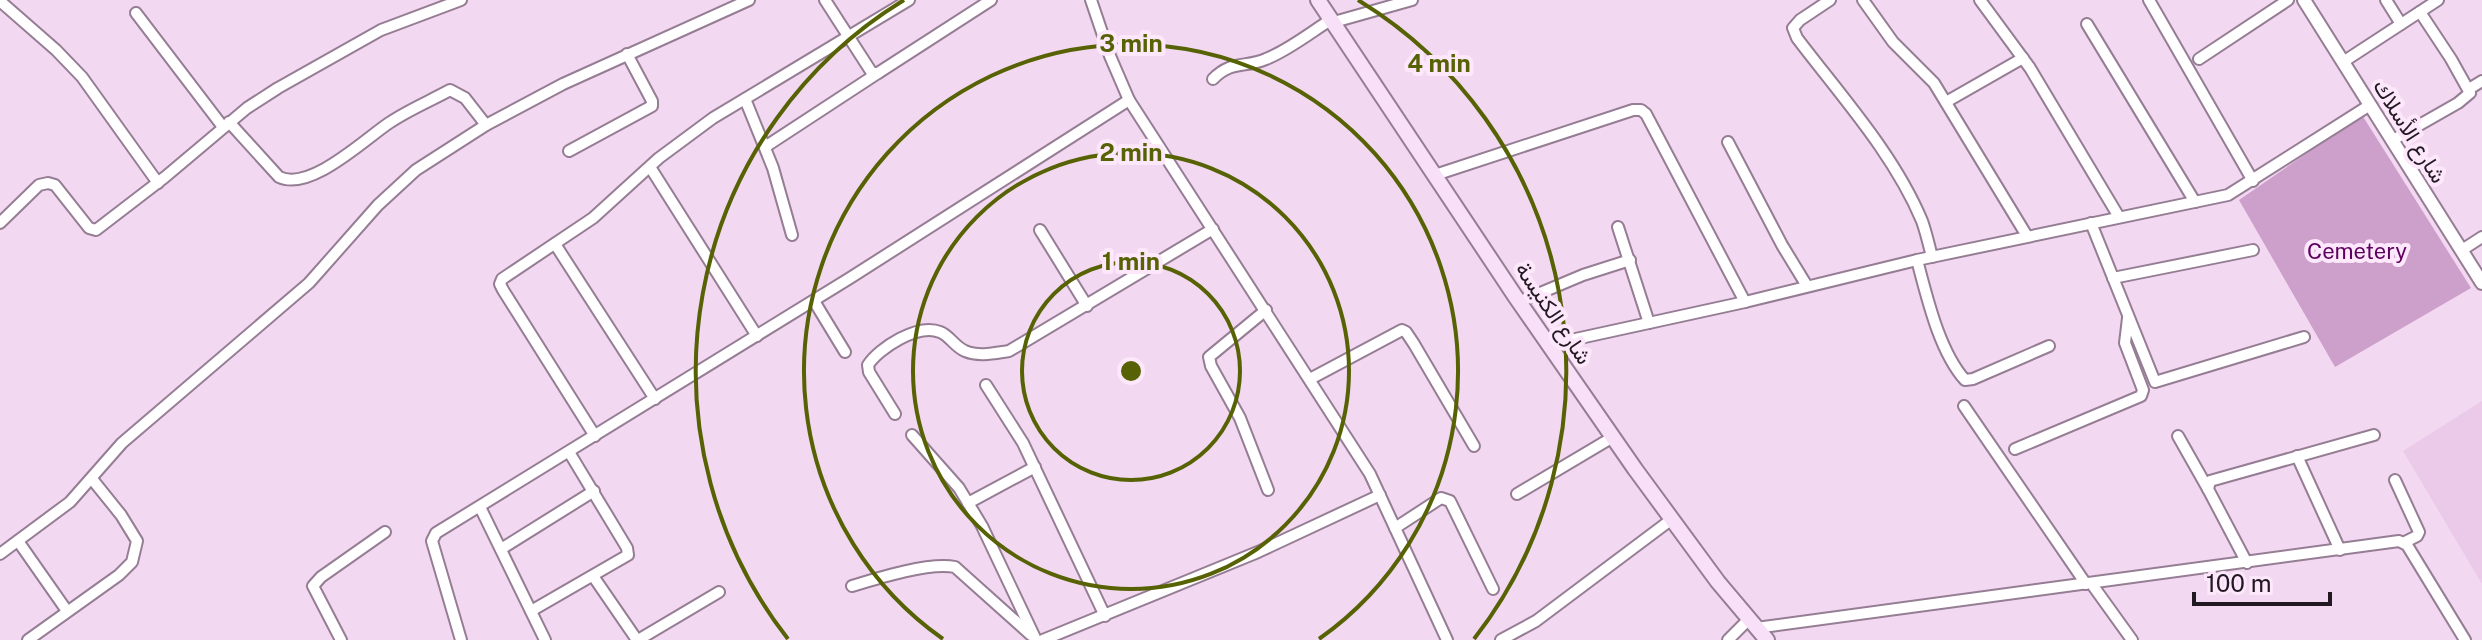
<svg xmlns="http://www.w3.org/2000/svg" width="2482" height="640" viewBox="0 0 2482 640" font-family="'Public Sans',Vazirmatn,sans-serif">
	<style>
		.built { fill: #eacae8 }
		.green { fill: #cd9fcb }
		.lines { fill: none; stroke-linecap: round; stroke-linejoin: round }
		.minor-casing { stroke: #957d94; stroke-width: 14 }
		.tertiary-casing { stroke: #957d94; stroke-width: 16 }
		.secondary-casing { stroke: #957d94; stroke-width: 18 }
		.minor { stroke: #fff; stroke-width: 10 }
		.tertiary { stroke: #fff; stroke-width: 12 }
		.secondary { stroke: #f8e0f8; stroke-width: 14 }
		.ring { fill: none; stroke: #566203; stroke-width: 4 }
		.labels { text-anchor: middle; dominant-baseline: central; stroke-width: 8; stroke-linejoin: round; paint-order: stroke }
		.street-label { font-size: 22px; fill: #211821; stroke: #fde7fb }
		.park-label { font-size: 22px; fill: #5e005f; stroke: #fde7fb }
		.centre { fill: #566203; stroke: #fde7fb; stroke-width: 4 }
		.ring-label { font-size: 24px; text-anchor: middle; font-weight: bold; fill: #566203; stroke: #fde7fb; stroke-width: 8; stroke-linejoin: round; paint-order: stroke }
	</style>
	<rect width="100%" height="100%" fill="#f3d8f1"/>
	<path class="built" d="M2482,401V584L2403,451Z"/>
	<path class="green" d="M2362,115L2471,288L2335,367L2239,200Z"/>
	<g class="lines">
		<defs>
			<g id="minor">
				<path d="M825,0L872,73H878L991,0"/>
				<path d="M1091,0L1110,56L1129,100L1370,474L1447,640"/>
				<path d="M1830,0L1800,20L1793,28L1797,38C1841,96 1894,154 1922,221C1926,232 1929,245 1932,257"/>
				<path d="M1863,0L1893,42L1934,83L2027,236"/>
				<path d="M1980,0L2030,68L2119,217"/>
				<path d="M2149,0L2253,181"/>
				<path d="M2386,0L2401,24"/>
				<path d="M0,1L56,50L82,77L158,183"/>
				<path d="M136,13L223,127"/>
				<path d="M1334,22L1412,0"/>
				<path d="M2087,24L2195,202"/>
				<path d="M2199,59L2288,0"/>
				<path d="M2343,62L2438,0"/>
				<path d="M1213,79C1231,60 1246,68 1266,59C1289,50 1311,32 1332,19"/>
				<path d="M2469,89L2482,81"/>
				<path d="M745,99L773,168L792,235"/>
				<path d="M1946,102L2023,58"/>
				<path d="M229,122L279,177C310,192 365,139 389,123C408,110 430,101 450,90L465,98L486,125"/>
				<path d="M2393,140L2458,103L2470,93L2451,59L2420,12"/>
				<path d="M1728,142L1782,245L1807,286"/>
				<path d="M765,147L878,73"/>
				<path d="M569,151L652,106V101L627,54"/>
				<path d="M650,167L757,336"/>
				<path d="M1435,175L1633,110H1641L1646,114L1745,302"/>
				<path d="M0,223L39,185L48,183L55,185L89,228L96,230L165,177L247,108L278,88L381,30L461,0"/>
				<path d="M2091,223L2155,382L2304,337"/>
				<path d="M1618,227L1649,323"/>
				<path d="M1040,230L1087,306"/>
				<path d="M555,244L655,399"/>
				<path d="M2462,250L2482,237"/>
				<path d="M1917,260C1927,297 1939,351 1965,380L1973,379L2049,346"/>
				<path d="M2113,278L2253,250"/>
				<path d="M814,301L845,352"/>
				<path d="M1519,302L1583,275L1630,260"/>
				<path d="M1266,310L1209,357L1211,366L1240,418L1268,490"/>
				<path d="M1548,345L1745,302L1917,260L2228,195L2370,105"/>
				<path d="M1310,379L1402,330L1406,332L1414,344L1474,446"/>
				<path d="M986,385L1023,443L1105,616"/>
				<path d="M1964,406L2086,584"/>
				<path d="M895,414L869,372L868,365C879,348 918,323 940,332C949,335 955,347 965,351C979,357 995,353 1009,351L1213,229"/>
				<path d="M912,435L959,488L982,526L1036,640"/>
				<path d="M595,436L503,290L500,284L502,279L593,218L659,158L713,118L909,0"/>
				<path d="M2178,436L2208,489"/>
				<path d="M2015,449L2141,396L2143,390L2125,343L2128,318"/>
				<path d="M2297,456L2340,550"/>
				<path d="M2395,480L2419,532L2417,536L2405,542"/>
				<path d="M1517,494L1613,437"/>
				<path d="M968,503L1035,467"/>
				<path d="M480,507L545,640"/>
				<path d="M1395,528L1441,498L1450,501L1493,589"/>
				<path d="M18,541L67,611"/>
				<path d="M501,549L594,491"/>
				<path d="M0,554L70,502L122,443L309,283L378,205L416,170L486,125L563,84L749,0"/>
				<path d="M2247,563L2208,489L2210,481L2374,435"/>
				<path d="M593,576L637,640"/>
				<path d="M2091,583L2132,640"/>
				<path d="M852,586C878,578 929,562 955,567L1031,635"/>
				<path d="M531,611L628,555L627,548L569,452"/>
				<path d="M1756,628L2399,541L2407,545L2465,640"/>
				<path d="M28,640L119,575L132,562L137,541L121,515L92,479"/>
				<path d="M341,640L313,586L321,577L385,532"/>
				<path d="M461,640L432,541L436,533L850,278L1129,100"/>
				<path d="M638,640L719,592"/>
				<path d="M1043,640L1258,552L1380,495"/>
				<path d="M1501,640L1536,621L1672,519"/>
				<path d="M1728,640L1749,619"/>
			</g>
			<path id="tertiary" d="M2304,0L2482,283"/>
			<path id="secondary" d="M1318,0L1515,296L1635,469L1718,582L1767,640"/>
		</defs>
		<use href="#minor" class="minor-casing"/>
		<use href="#tertiary" class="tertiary-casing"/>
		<use href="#secondary" class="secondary-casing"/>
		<use href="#minor" class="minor"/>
		<use href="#tertiary" class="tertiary"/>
		<use href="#secondary" class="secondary"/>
	</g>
	<g class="ring">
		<circle cx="1131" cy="371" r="109"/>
		<circle cx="1131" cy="371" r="218"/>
		<path d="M943 639A327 327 0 1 1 1319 639"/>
		<path d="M788 639A435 435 0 0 1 904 0M1358 0A435 435 0 0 1 1474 639"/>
	</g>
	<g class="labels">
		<g class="street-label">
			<text transform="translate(2410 131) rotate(58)">شارع الأسلاك</text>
			<text transform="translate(1554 313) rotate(56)">شارع الكنيسة</text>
		</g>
		<g class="park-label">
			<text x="2357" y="251">Cemetery</text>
		</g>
	</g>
	<circle cx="1131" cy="371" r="12" class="centre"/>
	<g class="ring-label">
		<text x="1131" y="52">3 min</text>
		<text x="1439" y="72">4 min</text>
		<text x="1131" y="161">2 min</text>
		<text x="1131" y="270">1 min</text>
	</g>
	<path d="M2194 592v12h136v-12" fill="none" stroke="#211821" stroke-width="4"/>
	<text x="2206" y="592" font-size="24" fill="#211821" stroke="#fde7fb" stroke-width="6" paint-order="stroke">100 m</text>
</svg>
